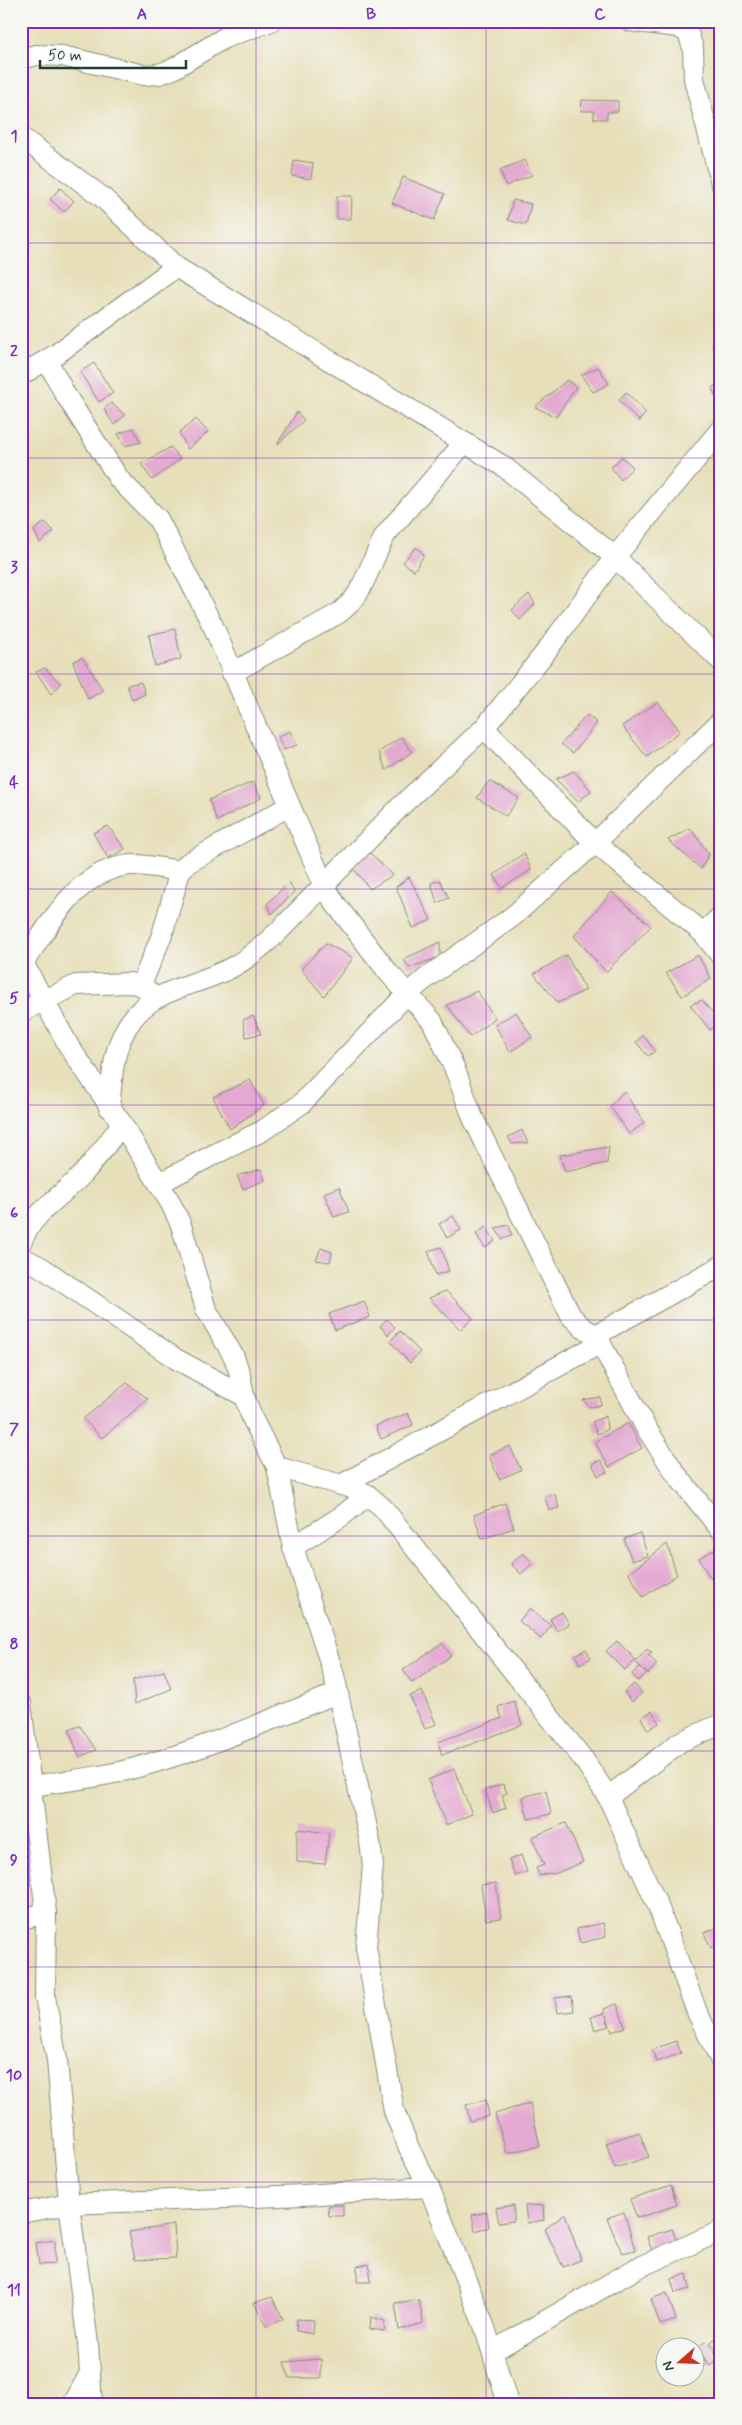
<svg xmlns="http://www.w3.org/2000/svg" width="742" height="2425" viewBox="0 0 742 2425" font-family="Mynerve,sans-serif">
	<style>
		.building { fill: #e4aad1 }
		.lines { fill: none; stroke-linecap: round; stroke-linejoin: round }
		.minor-casing { stroke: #838e76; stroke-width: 22 }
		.minor { stroke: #fff; stroke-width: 20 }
		.grid { fill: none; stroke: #7b2cbf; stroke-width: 1; stroke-opacity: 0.55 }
		.neatline { fill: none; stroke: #7b2cbf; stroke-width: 2 }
		.grid-label { font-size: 16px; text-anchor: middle; font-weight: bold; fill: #7b2cbf }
	</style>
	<rect width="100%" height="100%" fill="#f6f6f2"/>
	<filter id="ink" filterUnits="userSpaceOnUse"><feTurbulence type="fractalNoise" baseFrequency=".02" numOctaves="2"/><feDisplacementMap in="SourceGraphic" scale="10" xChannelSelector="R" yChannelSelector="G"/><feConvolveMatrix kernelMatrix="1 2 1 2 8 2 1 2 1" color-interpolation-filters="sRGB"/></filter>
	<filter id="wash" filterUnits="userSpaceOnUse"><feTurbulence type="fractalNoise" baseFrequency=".0096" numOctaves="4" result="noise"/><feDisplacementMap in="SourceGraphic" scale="20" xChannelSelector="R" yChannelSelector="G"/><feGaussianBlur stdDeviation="1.12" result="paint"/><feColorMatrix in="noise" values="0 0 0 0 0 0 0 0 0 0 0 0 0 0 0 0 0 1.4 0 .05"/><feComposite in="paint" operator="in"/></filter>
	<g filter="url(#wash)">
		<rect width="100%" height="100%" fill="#e7dfb9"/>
		<g id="blocks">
			<g class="building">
				<path d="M582,100L618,101V112H607V119H594V111H581Z"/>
				<path d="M294,160L313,163L311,179L292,176Z"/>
				<path d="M525,160L532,175L506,186L500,170Z"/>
				<path d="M403,177L445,194L434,220L392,203Z"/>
				<path d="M60,188L74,201L64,212L50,199Z"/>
				<path d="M337,196H352L351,219H337Z"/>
				<path d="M513,200L531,204L526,225L508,220Z"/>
				<path d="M721,336V352L712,345Z"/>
				<path d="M94,363L113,393L99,402L80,372Z"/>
				<path d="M598,367L609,384L593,392L581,375Z"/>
				<path d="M567,380L576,387L556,417L535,407Z"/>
				<path d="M721,380V402L719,404L712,388Z"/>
				<path d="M626,392L646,413L639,421L619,400Z"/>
				<path d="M111,403L125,415L114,425L104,409Z"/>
				<path d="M297,412L304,420L278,444V443Z"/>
				<path d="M196,419L208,432L188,449L179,433Z"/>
				<path d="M133,428L141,442L125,446L118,434Z"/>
				<path d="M171,447L180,459L152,480L141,464Z"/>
				<path d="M622,457L633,467L621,480L611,467Z"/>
				<path d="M45,522L54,531L40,543L34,530Z"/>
				<path d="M416,547L424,555L414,571L403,562Z"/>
				<path d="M529,594L535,604L520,620L512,610Z"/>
				<path d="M175,629L181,659L155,666L149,635Z"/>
				<path d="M82,657L103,690L88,699L73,662Z"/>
				<path d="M45,668L61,684L51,694L36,672Z"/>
				<path d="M141,682L145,694L132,700L127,685Z"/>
				<path d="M658,702L680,731L647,757L622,726Z"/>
				<path d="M587,715L597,723L573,753L561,744Z"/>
				<path d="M290,731L297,745L284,750L278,737Z"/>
				<path d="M401,737L412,752L386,770L379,752Z"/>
				<path d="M574,771L591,791L578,802L556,779Z"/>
				<path d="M489,781L519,798L506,816L477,798Z"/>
				<path d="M253,782L261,798L217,821L209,800Z"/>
				<path d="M108,826L125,849L108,858L93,833Z"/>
				<path d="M690,828L709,854L701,869L668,840Z"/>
				<path d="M370,853L393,875L370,889L354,869Z"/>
				<path d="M524,853L531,870L502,888L494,875Z"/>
				<path d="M409,877L431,920L413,928L396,887Z"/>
				<path d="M440,880L449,898L437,903L431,883Z"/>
				<path d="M289,882L294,892L272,914L267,904Z"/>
				<path d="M612,892L651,926L606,972L574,936Z"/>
				<path d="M440,942V957L409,968L404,959Z"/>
				<path d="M326,943L353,958L324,996L301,969Z"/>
				<path d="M566,955L586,990L558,1003L534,974Z"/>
				<path d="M698,955L711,979L682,996L666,973Z"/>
				<path d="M477,991L495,1018L470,1037L447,1005Z"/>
				<path d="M702,1000L721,1023L710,1030L690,1005Z"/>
				<path d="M516,1012L532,1037L510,1052L495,1025Z"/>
				<path d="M253,1016L261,1034L246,1037L243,1020Z"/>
				<path d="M643,1035L655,1051L648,1056L636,1042Z"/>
				<path d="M250,1080L264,1105L230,1129L213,1097Z"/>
				<path d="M624,1091L644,1123L629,1134L610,1106Z"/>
				<path d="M522,1130L528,1143L512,1144L508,1137Z"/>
				<path d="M609,1147L607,1163L565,1172L560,1155Z"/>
				<path d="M261,1169L265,1180L243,1189L237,1176Z"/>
				<path d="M339,1187L349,1212L334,1217L324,1193Z"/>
				<path d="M453,1216L461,1230L447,1238L439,1224Z"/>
				<path d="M509,1225L512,1236L502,1239L495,1228Z"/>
				<path d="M486,1227L495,1241L485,1248L476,1234Z"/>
				<path d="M441,1247L449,1271L436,1275L428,1251Z"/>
				<path d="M321,1248L332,1252L330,1262L316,1260Z"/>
				<path d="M446,1291L473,1318L461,1330L429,1298Z"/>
				<path d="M364,1301L370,1317L335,1330L329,1314Z"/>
				<path d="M387,1319L395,1327L388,1335L380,1326Z"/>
				<path d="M400,1331L420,1352L410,1363L390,1341Z"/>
				<path d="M127,1383L148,1399L102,1438L83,1419Z"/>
				<path d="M600,1397L601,1405L590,1407L583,1400Z"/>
				<path d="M408,1413L413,1425L381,1439L376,1426Z"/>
				<path d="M606,1416L607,1430L597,1434L592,1422Z"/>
				<path d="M628,1423L642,1448L609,1467L595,1442Z"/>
				<path d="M510,1446L521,1470L499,1479L489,1455Z"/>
				<path d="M601,1460L607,1472L598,1476L592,1464Z"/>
				<path d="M555,1494L559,1508L549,1511L545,1497Z"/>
				<path d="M505,1503L514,1528L482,1539L474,1515Z"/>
				<path d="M640,1533L648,1556L632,1561L624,1539Z"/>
				<path d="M667,1544L677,1575L643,1597L629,1573Z"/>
				<path d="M721,1546V1574L711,1579L699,1558Z"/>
				<path d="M523,1553L533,1563L521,1574L511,1564Z"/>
				<path d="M530,1608L551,1626L541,1639L519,1621Z"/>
				<path d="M562,1612L569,1624L557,1631L550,1619Z"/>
				<path d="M617,1641L636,1660L625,1670L606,1651Z"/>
				<path d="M442,1643L451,1656L412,1683L403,1670Z"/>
				<path d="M586,1649L591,1658L580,1664L575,1655Z"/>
				<path d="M647,1649L652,1653L648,1656L657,1664L648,1674L636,1662Z"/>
				<path d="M639,1667L646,1674L638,1681L632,1674Z"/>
				<path d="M164,1671L171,1689L135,1704L133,1680Z"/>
				<path d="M634,1684L642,1693L632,1702L624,1692Z"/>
				<path d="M422,1691L436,1724L425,1729L410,1696Z"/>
				<path d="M514,1701L522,1725L442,1755L438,1742L502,1718L498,1707Z"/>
				<path d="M652,1711L659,1723L648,1730L641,1718Z"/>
				<path d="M80,1726L96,1750L79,1757L69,1729Z"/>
				<path d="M454,1769L472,1814L446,1825L428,1780Z"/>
				<path d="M503,1784L507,1793L502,1795L506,1808L493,1813L485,1790Z"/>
				<path d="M546,1791L551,1814L528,1819L523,1797Z"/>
				<path d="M566,1823L583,1862L554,1874L548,1873L540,1876L536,1868L544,1865L532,1837Z"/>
				<path d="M297,1829L329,1833L325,1864L297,1862Z"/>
				<path d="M521,1855L527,1872L515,1876L509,1860Z"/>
				<path d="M496,1883L501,1918L486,1920L481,1885Z"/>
				<path d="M603,1923L606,1937L580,1943L577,1929Z"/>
				<path d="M721,1926V1943L711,1948L704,1933Z"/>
				<path d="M572,1996L574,2011L557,2013L555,1998Z"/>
				<path d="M617,2004L625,2027L612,2032L606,2015L609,2026L595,2030L591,2017L605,2013L604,2009Z"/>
				<path d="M676,2041L681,2053L657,2062L652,2050Z"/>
				<path d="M486,2100L489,2116L470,2121L466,2105Z"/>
				<path d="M530,2103L540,2146L507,2153L495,2114Z"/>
				<path d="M639,2132L649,2157L615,2168L606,2143Z"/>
				<path d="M671,2185L677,2205L637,2218L630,2199Z"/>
				<path d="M343,2205V2216H329L328,2206Z"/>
				<path d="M514,2205V2221L499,2223L496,2208Z"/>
				<path d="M543,2205L544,2220L527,2223L525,2206Z"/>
				<path d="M487,2212L489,2227L475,2231L472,2215Z"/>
				<path d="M624,2212L635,2250L622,2253L607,2218Z"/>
				<path d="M565,2214L581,2260L563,2267L545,2229Z"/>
				<path d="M174,2225L176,2258L135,2260L129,2232Z"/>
				<path d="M672,2229L677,2242L652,2251L647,2237Z"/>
				<path d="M55,2240V2264L39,2265L36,2243Z"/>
				<path d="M369,2264L371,2282H357V2266Z"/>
				<path d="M687,2274L690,2289L675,2293L671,2279Z"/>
				<path d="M667,2293L676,2320L660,2325L651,2299Z"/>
				<path d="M272,2297L283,2319L267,2327L254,2303Z"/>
				<path d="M419,2300L423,2323L399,2330L395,2303Z"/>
				<path d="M371,2317L385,2321L384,2331L370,2329Z"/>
				<path d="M297,2319L314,2320L313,2334L296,2331Z"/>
				<path d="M719,2335L721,2337L719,2354L710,2343Z"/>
				<path d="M706,2341L719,2359L710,2366L697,2348Z"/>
				<path d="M698,2351L707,2363L695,2372L694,2353Z"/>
				<path d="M321,2359V2378H289L284,2362Z"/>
			</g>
		</g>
	</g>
	<g filter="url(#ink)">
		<use href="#blocks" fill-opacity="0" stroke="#838e76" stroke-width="1"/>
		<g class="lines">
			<defs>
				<g id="minor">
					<path d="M630,21L678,27L688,33L693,48L694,79L721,183"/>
					<path d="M21,59L36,55L62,56L144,75L159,74L173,69L224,38L271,21"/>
					<path d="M21,137L102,197L176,267L503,466L615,557L721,661"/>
					<path d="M47,360L65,394L119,479L158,519L214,628L323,883L334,902L388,972L432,1021L454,1067L473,1118L571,1316L583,1328L596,1335L721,1266"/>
					<path d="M21,375L58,353L176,267"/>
					<path d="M232,673L339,613C346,607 354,601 358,593C369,574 375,553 386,534L464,443"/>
					<path d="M484,728L595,843L703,933L721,956"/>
					<path d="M703,933L721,916"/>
					<path d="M21,959L70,1048L122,1124L170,1202L181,1225L206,1309L234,1357L240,1374L244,1396L252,1418L277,1467L356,1489L368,1495L383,1508L584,1760L608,1797L658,1906L697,2012L721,2061"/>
					<path d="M23,963C51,924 77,869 131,865C146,864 165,869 180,871"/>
					<path d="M141,985L162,935L180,871L188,863L289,806"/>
					<path d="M21,1012L76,985L130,983L141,985L150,993"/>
					<path d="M109,1107C112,1085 112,1059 121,1039C143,985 194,990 236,965C252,956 265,943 278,932L403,804L484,728L545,653L615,557L721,429"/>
					<path d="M160,1183L211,1156L262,1131L301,1104L408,993L429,976L512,917L595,843L721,721"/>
					<path d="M21,1243C31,1214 63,1195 83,1174C97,1158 109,1141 122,1124"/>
					<path d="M21,1257L41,1267L176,1359L244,1396"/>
					<path d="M596,1335L646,1428L676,1474L721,1530"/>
					<path d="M277,1467L293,1547L334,1675L370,1842L373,1865L366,1947L394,2111L409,2148L429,2187L485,2328L508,2404"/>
					<path d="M341,1485L601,1343"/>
					<path d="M293,1547L342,1516L368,1495"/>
					<path d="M21,1704L46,1913L45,1997L57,2060L69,2204L88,2343L92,2404"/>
					<path d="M30,1786C67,1781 105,1777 142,1766C209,1747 273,1718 338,1693"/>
					<path d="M608,1797L680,1742L721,1724"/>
					<path d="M21,1919L46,1913"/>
					<path d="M21,2213L69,2204L304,2195L429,2187"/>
					<path d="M493,2351L637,2268L721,2231"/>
					<path d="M73,2404L89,2375"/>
				</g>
			</defs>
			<use href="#minor" class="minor-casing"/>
			<use href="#minor" class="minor"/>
		</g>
	</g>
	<path class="grid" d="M256,21V2404M486,21V2404M21,243H721M21,458H721M21,674H721M21,889H721M21,1105H721M21,1320H721M21,1536H721M21,1751H721M21,1967H721M21,2182H721"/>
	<rect width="742" height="2425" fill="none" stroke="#f6f6f2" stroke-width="55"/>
	<g transform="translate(680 2362) rotate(250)"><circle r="24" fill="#f6f6f2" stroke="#a0aca6"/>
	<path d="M0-4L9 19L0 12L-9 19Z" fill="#c8321e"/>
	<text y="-8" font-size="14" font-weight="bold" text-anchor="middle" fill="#1f3d34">N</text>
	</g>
	<path d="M40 60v8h146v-8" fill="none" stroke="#1f3d34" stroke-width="2.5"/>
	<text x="48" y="60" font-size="15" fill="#1f3d34" stroke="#f6f6f2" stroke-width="4" paint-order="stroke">50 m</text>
	<rect x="28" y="28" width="686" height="2370" class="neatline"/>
	<g class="grid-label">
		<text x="142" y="19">A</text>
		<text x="371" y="19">B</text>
		<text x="600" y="19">C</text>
		<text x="14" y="141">1</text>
		<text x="14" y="356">2</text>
		<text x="14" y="572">3</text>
		<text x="14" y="787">4</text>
		<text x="14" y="1003">5</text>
		<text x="14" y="1218">6</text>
		<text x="14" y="1434">7</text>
		<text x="14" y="1649">8</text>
		<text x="14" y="1865">9</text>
		<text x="14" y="2080">10</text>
		<text x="14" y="2295">11</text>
	</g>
</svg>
